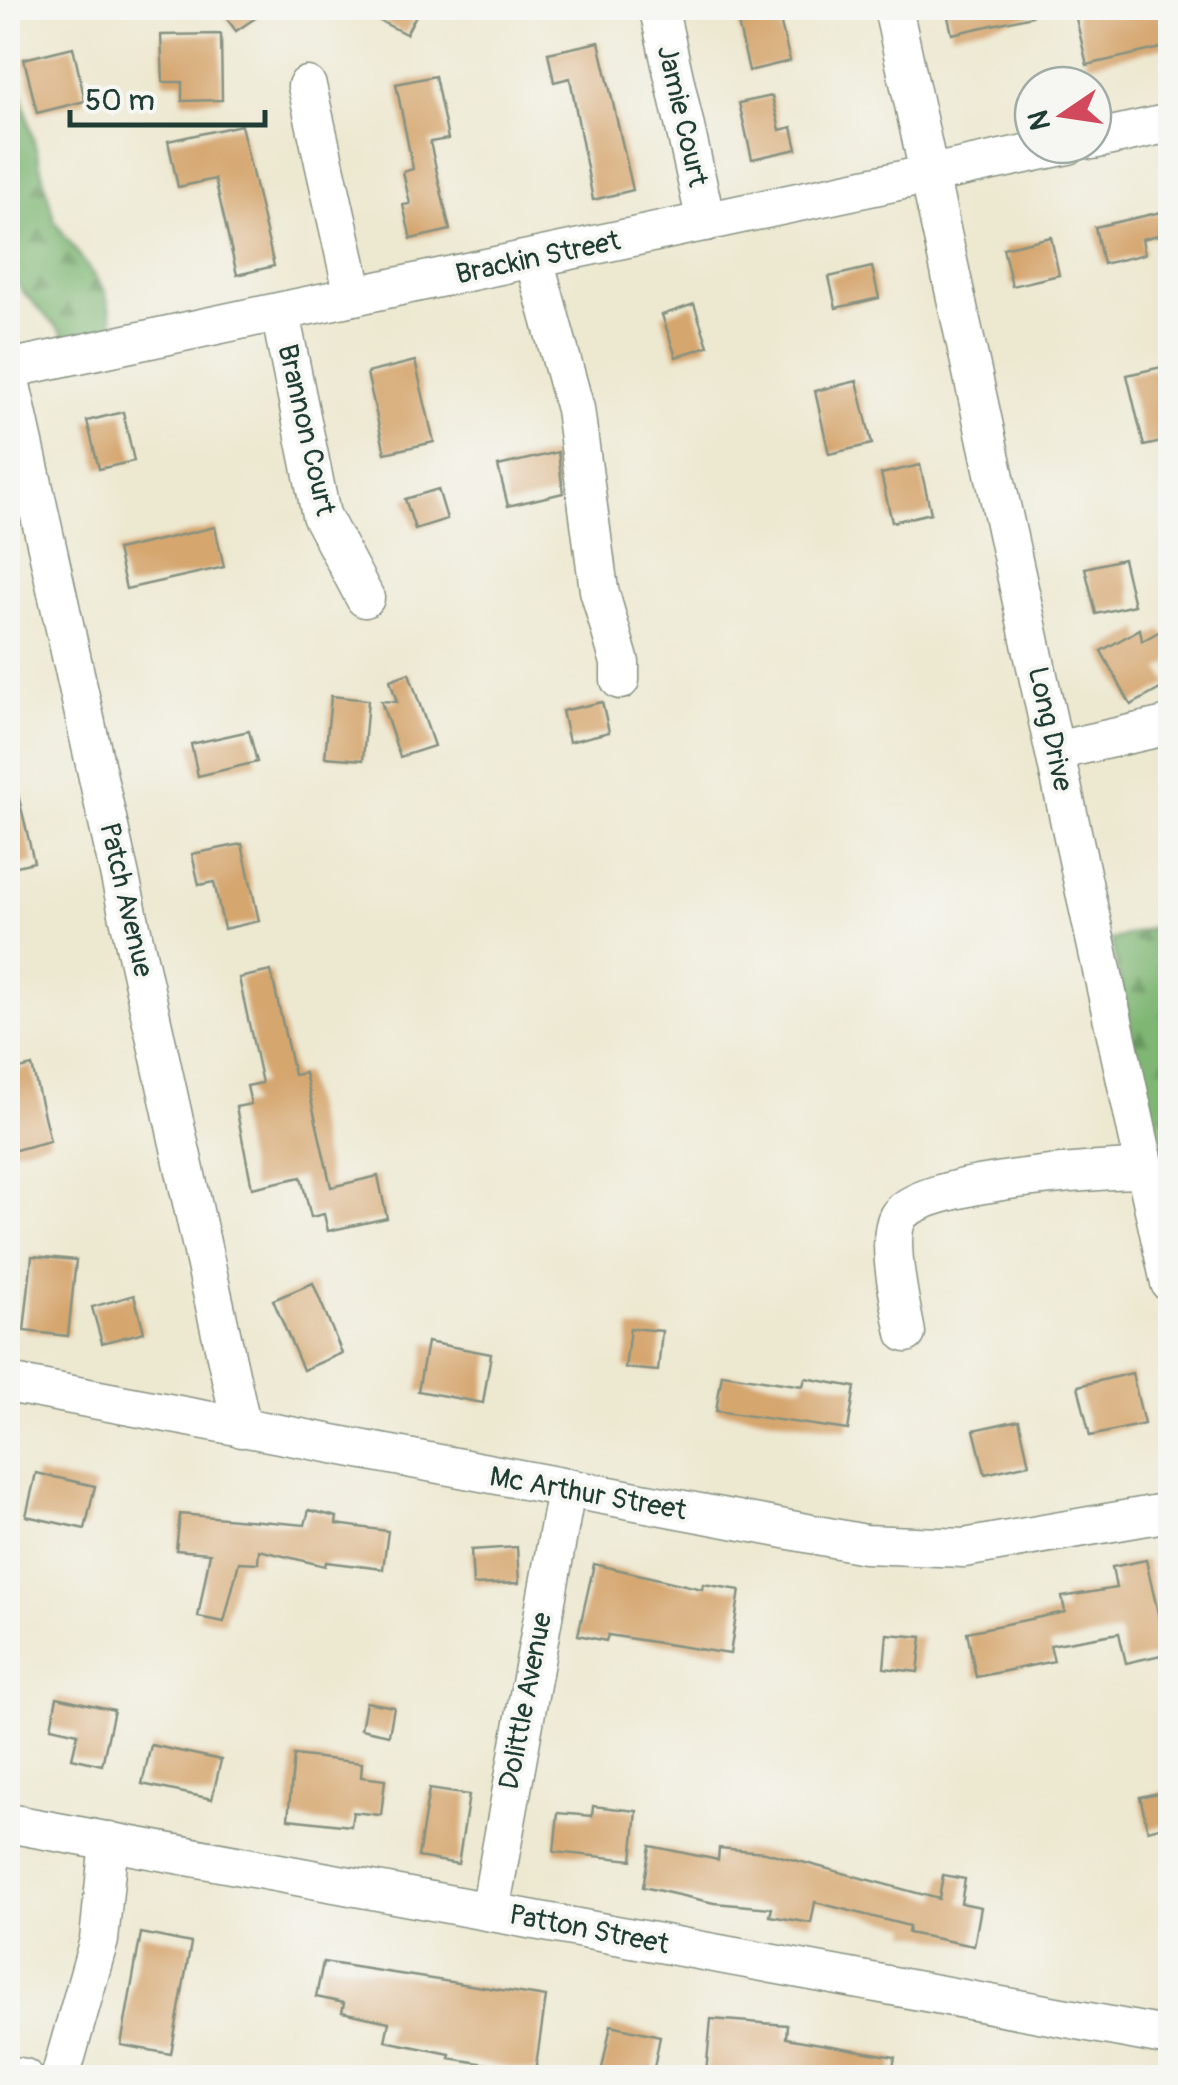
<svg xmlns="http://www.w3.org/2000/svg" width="1178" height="2085" viewBox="0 0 1178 2085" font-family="Pangolin,sans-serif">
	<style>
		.forest { fill: url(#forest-firs); stroke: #4f7a54; stroke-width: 2.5 }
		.building { fill: #d5a66e }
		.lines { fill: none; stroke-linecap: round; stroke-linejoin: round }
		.minor-casing { stroke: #869282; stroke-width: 41 }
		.minor { stroke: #fff; stroke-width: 38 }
		.labels { text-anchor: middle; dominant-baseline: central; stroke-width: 8; stroke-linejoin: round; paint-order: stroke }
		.street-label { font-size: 28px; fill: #1f3d34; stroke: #f6f6f2 }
	</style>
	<defs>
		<pattern id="forest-firs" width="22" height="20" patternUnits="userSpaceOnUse" patternTransform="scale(2.5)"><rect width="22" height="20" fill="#7fb673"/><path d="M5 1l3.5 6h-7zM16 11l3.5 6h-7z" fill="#67955f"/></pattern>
	</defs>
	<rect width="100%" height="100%" fill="#f6f6f2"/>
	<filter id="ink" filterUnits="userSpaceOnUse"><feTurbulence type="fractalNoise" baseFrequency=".01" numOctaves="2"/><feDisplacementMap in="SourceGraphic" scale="20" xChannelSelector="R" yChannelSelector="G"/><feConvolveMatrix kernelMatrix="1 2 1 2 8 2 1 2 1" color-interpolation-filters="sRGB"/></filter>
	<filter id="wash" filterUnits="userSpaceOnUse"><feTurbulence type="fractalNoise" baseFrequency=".0048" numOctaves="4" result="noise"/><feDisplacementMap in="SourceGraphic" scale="40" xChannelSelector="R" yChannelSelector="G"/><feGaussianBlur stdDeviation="2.25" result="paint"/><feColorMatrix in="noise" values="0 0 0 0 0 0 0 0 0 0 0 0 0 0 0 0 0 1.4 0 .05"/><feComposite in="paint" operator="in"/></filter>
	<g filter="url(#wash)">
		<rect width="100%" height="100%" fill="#ede8d0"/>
		<g class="forest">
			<path d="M8,8H17L10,50L55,222L105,291L116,333L71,342L22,291L8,268Z"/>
			<path d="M1170,922V1212L1111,940Z"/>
		</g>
		<g id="blocks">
			<g class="building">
				<path d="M219,8H270L236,31Z"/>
				<path d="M354,8H420L406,34Z"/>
				<path d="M747,8H777L790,61L749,71L735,10Z"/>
				<path d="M946,8H1031L1032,16L952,34Z"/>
				<path d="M1104,8H1129L1131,15L1170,8V46L1087,65L1075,14Z"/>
				<path d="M221,34L222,100L182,101V82H163L161,35Z"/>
				<path d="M599,42L633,190L593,200L570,78L554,82L548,53Z"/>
				<path d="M73,47L85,101L37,113L24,59Z"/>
				<path d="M435,76L448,139L430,142L450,230L411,239L403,205L410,204L403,172L413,169L396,84Z"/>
				<path d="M772,96L780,130L792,127L797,149L752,159L739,103Z"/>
				<path d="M241,125L274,266L237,275L215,179L178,187L168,141Z"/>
				<path d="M1170,210V232L1142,239L1145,254L1103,264L1095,227Z"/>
				<path d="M1051,237L1059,275L1012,286L1003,248Z"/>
				<path d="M872,267L879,298L836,308L829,277Z"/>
				<path d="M694,304L708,346L676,357L662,315Z"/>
				<path d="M415,361L434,442L385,453L367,373Z"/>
				<path d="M1170,365V440L1144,446L1127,375Z"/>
				<path d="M857,381L872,444L829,454L815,391Z"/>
				<path d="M123,412L134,461L99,469L87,421Z"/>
				<path d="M558,452L563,493L508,506L498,466Z"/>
				<path d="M920,465L931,513L892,522L881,474Z"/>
				<path d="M438,489L447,519L415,529L405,499Z"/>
				<path d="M215,527L224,567L126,589L117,550Z"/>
				<path d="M1123,559L1134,605L1096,614L1085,568Z"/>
				<path d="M1140,629L1142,641L1162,630L1170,645V663L1160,669L1169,684L1131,705L1101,651Z"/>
				<path d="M409,673L434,746L400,757L381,701L397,702L390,680Z"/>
				<path d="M331,696L368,700L363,760L325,757Z"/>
				<path d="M602,702L609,732L569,742L562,711Z"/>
				<path d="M249,731L257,762L198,776L191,744Z"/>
				<path d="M16,786L34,862L8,868V787Z"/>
				<path d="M242,844L259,921L224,929L214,882L199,885L192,854Z"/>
				<path d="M271,971L294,1075L305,1073L331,1187L378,1176L387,1218L328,1231L324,1214L311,1217L301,1177L252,1188L236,1107L251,1104L247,1086L262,1083L239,978Z"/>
				<path d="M32,1066L50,1141L8,1152V1072Z"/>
				<path d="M32,1256L76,1260L68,1336L24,1331Z"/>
				<path d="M313,1283L342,1353L303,1370L273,1300Z"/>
				<path d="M134,1295L144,1332L102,1343L92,1307Z"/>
				<path d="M630,1328L662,1331L658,1371L625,1368Z"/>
				<path d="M427,1342L491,1354L483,1403L418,1391Z"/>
				<path d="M1132,1373L1144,1424L1090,1436L1078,1386Z"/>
				<path d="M722,1374L803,1386L805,1378L855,1387L848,1430L716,1411Z"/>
				<path d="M1019,1420L1029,1464L985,1474L974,1430Z"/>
				<path d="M36,1473L95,1486L85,1529L26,1516Z"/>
				<path d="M309,1510L337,1517L336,1524L388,1531L383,1569L326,1562L325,1566L259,1550L258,1563L239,1562L224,1622L198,1617L210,1553L176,1550L180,1514L305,1525Z"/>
				<path d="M517,1547L519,1583L473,1585L471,1550Z"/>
				<path d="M1146,1560L1159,1618L1170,1616V1653L1126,1663L1119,1633L1050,1645L1054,1661L976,1677L967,1632L1065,1612L1062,1597L1116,1588L1112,1567Z"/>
				<path d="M594,1564L702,1589L703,1584L740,1590L730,1654L608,1635L606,1641L578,1635Z"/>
				<path d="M887,1634L922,1637L918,1672L884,1668Z"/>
				<path d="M57,1697L114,1710L102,1765L72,1758L78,1733L51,1727Z"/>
				<path d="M366,1702L394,1707L389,1735L361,1729Z"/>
				<path d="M151,1745L221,1760L212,1799L142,1784Z"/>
				<path d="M294,1755L362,1763L361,1777L385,1780L381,1815L353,1812L351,1826L288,1819Z"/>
				<path d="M429,1789L469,1795L458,1864L418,1857Z"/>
				<path d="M1170,1790V1824L1148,1830L1140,1797Z"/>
				<path d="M593,1806L637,1811L632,1860L554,1852L558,1813L592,1816Z"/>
				<path d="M650,1846L718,1860L719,1848L765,1852L939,1899L943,1875L965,1879L961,1903L981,1907L974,1946L908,1933L909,1926L815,1902L811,1923L770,1916L772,1908L714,1903L643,1887Z"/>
				<path d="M141,1933L191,1943L171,2054L121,2045Z"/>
				<path d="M323,1962L546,1997L535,2072L449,2058L450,2054L385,2041L389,2022L342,2012L344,2003L316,1997Z"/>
				<path d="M711,2019L787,2025L786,2038L895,2057L891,2078L706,2073Z"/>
				<path d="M611,2025L660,2036L652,2078H600Z"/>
			</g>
		</g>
	</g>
	<g filter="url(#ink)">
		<use href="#blocks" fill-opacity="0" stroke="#869282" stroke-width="2.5"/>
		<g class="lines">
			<defs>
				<g id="minor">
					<path d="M893,8L1170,1283"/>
					<path d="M659,10L706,222"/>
					<path d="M307,86L354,296"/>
					<path d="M1093,140L1170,123"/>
					<path d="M534,259L575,409L599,590L620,663V680"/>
					<path d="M280,313L321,515L365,598"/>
					<path d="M8,369L1068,145"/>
					<path d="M8,371L242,1428"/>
					<path d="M1055,751L1170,725"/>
					<path d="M906,1333C901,1305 885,1241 898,1217C918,1181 1102,1169 1146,1169"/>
					<path d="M8,1383L865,1544L964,1548L1170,1512"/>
					<path d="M8,1823L1170,2037"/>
					<path d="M490,1911L566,1490"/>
					<path d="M8,2075L24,2078"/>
					<path d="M60,2078L99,1940L109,1841"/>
				</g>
			</defs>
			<use href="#minor" class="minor-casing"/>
			<use href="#minor" class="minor"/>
		</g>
	</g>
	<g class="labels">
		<g class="street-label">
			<text transform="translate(682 116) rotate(77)">Jamie Court</text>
			<text transform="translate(538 258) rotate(-12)">Brackin Street</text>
			<text transform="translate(306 430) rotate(77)">Brannon Court</text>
			<text transform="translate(1050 729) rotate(78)">Long Drive</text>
			<text transform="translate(126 900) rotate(77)">Patch Avenue</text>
			<text transform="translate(588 1494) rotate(10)">Mc Arthur Street</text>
			<text transform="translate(526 1701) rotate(-79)">Dolittle Avenue</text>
			<text transform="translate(589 1930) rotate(11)">Patton Street</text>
		</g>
	</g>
	<rect width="1178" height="2085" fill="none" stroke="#f6f6f2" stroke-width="40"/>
	<g transform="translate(1063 115) rotate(257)"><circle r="48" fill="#f6f6f2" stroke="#a0aca6" stroke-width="2.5"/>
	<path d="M0-8L18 38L0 25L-18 38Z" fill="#d1495b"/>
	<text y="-15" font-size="28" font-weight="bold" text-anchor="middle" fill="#1f3d34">N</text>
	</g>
	<path d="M70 110v15h195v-15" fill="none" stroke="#1f3d34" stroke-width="5"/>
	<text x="85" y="110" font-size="30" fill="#1f3d34" stroke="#f6f6f2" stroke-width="8" paint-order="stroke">50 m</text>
</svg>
